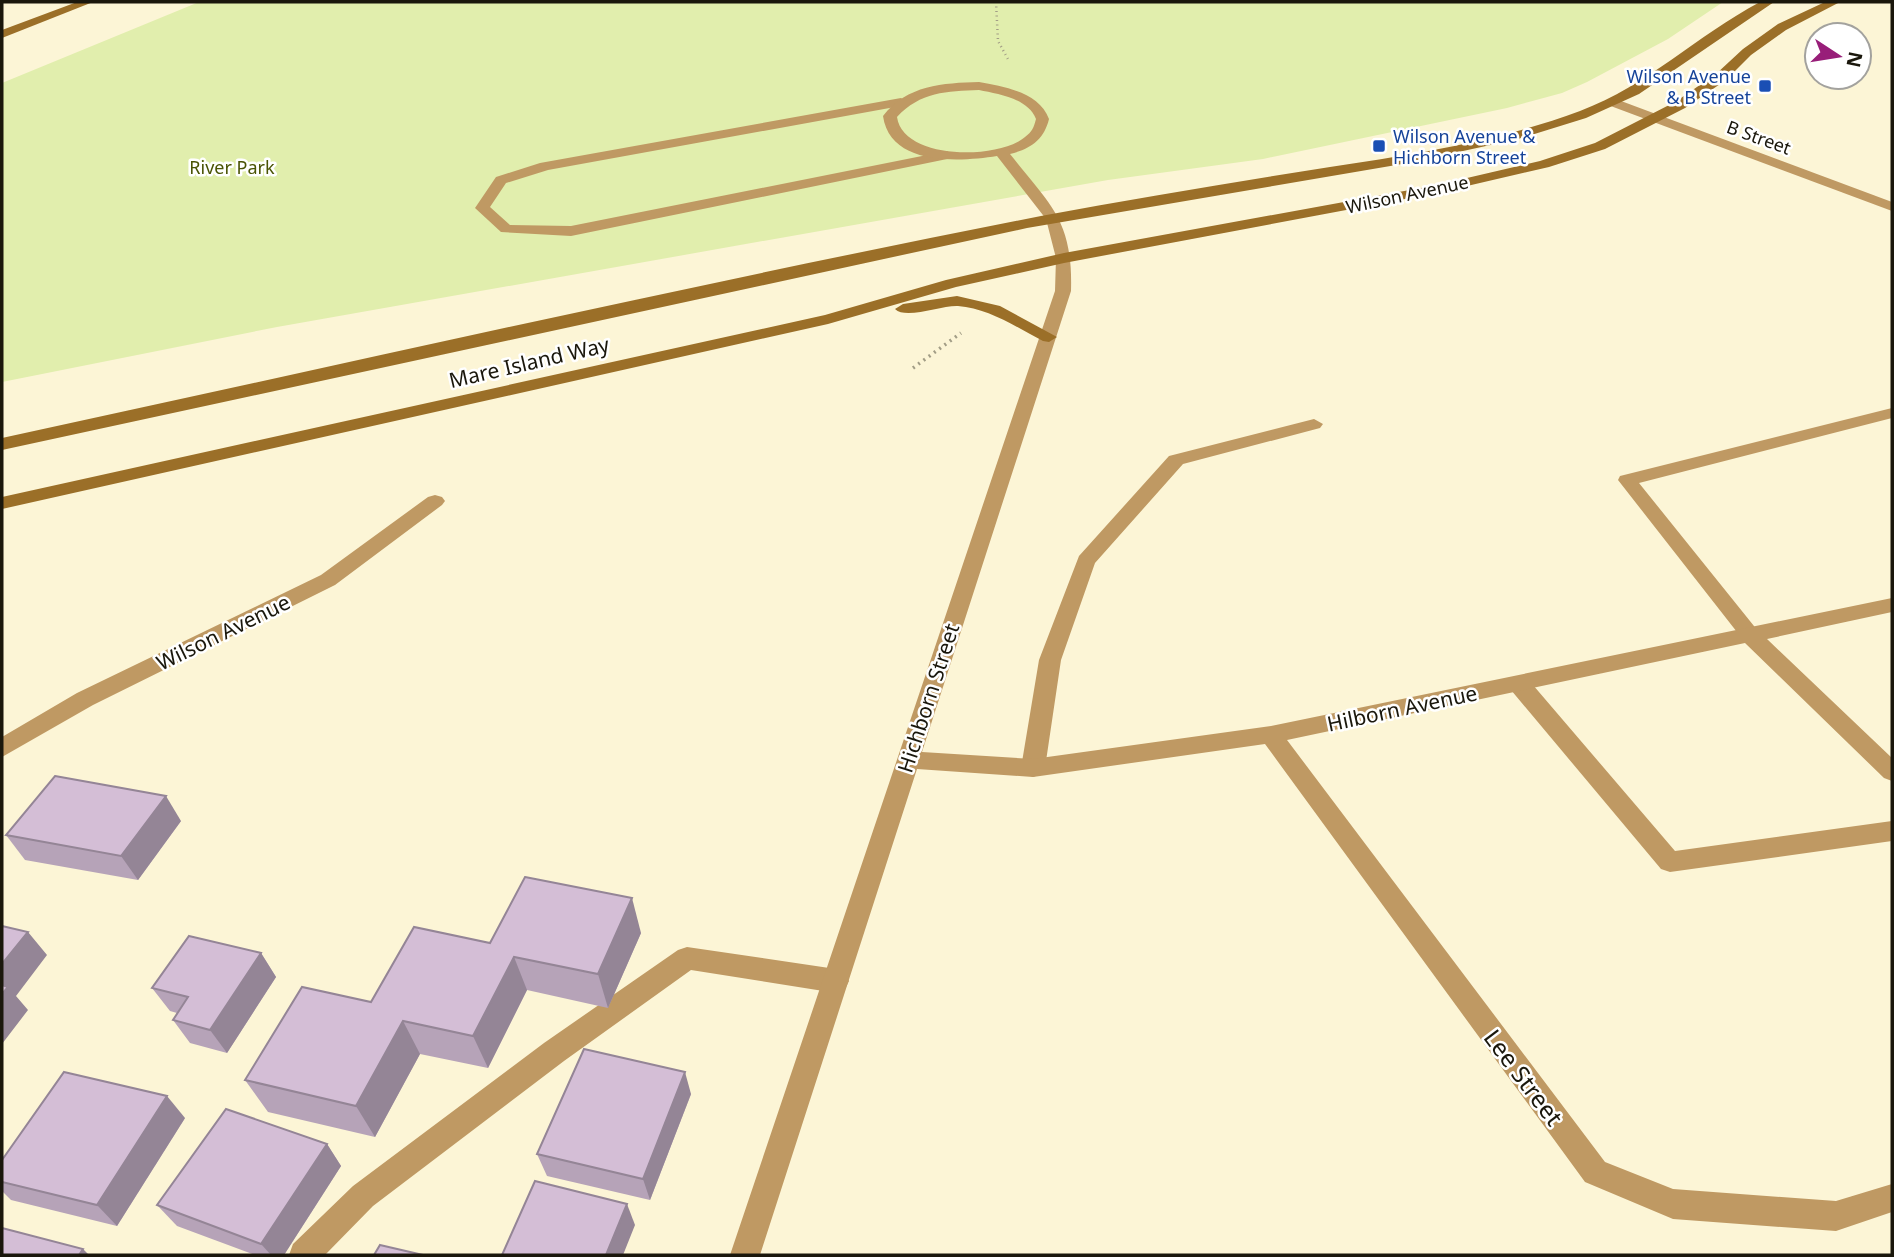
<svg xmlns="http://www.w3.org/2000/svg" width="1894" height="1257" viewBox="0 0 1894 1257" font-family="'Noto Sans',sans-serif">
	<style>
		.green { fill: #e1eead }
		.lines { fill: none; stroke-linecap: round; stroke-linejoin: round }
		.path-far1 { stroke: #a29d86; stroke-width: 2.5; stroke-dasharray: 1 3.5; stroke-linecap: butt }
		.path { stroke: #a29d86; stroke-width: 3.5; stroke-dasharray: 2 4.5; stroke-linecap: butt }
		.lane { fill: #bf9963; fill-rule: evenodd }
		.street { fill: #bf9963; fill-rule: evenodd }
		.secondary { fill: #9b6f28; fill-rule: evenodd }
		.wall { fill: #b6a3b8 }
		.shaded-wall { fill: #948596 }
		.building { fill: #d4bed6; stroke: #948596; stroke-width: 2 }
		.transit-dot { fill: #1a4fb4; stroke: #fff; stroke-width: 2.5 }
		.labels { text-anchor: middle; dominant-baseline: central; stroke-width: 5; stroke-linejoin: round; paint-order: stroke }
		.far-transit-label { font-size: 18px; fill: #164399; stroke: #fff; text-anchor: end }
		.far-street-label { font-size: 18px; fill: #1a170c; stroke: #fff }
		.far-park-label { font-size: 18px; fill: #495304; stroke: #fff }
		.street-label { font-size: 21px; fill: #1a170c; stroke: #fff }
		.near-street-label { font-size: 24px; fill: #1a170c; stroke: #fff }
	</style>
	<rect width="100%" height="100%" fill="#fcf5d6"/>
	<path class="green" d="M199,2H1723L1668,39L1587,82L1562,93L1507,108L1263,159L1108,180L277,327L2,382V83Z"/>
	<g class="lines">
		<path class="path-far1" d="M996,2L998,41L1009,61"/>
		<path class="path" d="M913,368L961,333"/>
		<g class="lane">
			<path d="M901,98L908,102L906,105L548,170L506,183L490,207L510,225L571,226L947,151L954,155L952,158L571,236L501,232L475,208L496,177L540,163Z"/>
			<path d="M1892,408V418L1639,483L1758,631L1762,636L1758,641L1751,644L1744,641L1618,480L1620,476Z"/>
			<path d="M1314,419L1323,424L1320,428L1183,464L1095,563L1061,660L1045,768L1041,774L1033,777L1025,774L1021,768L1039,660L1079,556L1169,456Z"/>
			<path d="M1519,676L1527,678L1675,851L1892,821V841L1670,872L1661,869L1511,690L1508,684L1511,678Z"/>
			<path d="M687,947L836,969L845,973L849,981L845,989L836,993L691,970L564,1061L373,1206L325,1255H289L293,1244L353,1186L544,1043L678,950Z"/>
		</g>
		<g class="street">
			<path d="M979,82C1005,87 1039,92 1049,119C1044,140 1030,149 1010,154C1051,206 1073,220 1071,291L922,752L1033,759L1271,726L1892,598V612L1767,639L1892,758V781L1884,778L1745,643L1287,740L1605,1162L1673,1189L1836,1201L1892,1184V1212L1836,1231L1673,1219L1585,1182L1265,744L1033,777L917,769L760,1255H730L1055,291L1056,258L1046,219L997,156C959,162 890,166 883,116C907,85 943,83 979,82ZM979,90C998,94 1028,98 1036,119C1034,127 1032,132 1025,137C998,160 903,160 897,117C920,92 947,91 979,90Z"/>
			<path d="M1613,98L1892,202V211L1608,105L1606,102Z"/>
			<path d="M435,495L442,497L445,501L442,505L335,585L93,705L2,757V737L77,693L321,575L428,497Z"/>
		</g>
		<g class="secondary">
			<path d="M77,2H93L2,38V30Z"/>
			<path d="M1760,2H1774L1639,94L1586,118L1518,139L1408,163L1027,228L2,450V438C348,363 694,284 1041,216C1137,198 1234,182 1330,167C1414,154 1500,141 1580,111C1649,85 1696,36 1760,2Z"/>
			<path d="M1825,2H1840L1786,30L1751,55L1726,80L1685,108L1605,149L1549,167L1437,193L1064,263L956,287L828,324L2,509V497L825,315L946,280L1064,253L1437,185L1540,161L1595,143L1675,102L1716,74L1743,49L1778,24Z"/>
			<path d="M957,296L1000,306L1057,337L1049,342L1043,341C1016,327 988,308 958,306C942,305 906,320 895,309L903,304Z"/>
		</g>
	</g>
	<g class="wall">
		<path d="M181,821L138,880L25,860L6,835Z"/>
		<path d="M641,933L608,1008L527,990L488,1068L420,1054L375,1137L268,1112L245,1080L371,1002L490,943Z"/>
		<path d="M261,953L276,977L227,1053L190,1043L173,1020L177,1013L170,1011L152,988Z"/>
		<path d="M691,1094L650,1200L547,1176L537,1154Z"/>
		<path d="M185,1118L117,1226L11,1200L2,1191V1160Z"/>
		<path d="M327,1144L341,1166L284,1255H255L177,1226L157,1205Z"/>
	</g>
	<g class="shaded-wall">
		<path d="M166,796L181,821L138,880L121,856Z"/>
		<path d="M632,898L641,933L608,1008L598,974Z"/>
		<path d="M28,932L47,955L16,996L28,1010L2,1044V964Z"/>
		<path d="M261,953L276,977L227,1053L210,1030Z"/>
		<path d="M514,957L527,990L488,1068L473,1036Z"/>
		<path d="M403,1021L420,1054L375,1137L356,1106Z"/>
		<path d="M685,1072L691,1094L650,1200L643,1179Z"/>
		<path d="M167,1096L185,1118L117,1226L97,1205Z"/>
		<path d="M327,1144L341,1166L284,1255H271L261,1244Z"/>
		<path d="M627,1204L635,1225L623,1255H606Z"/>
		<path d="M83,1249L89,1255H79Z"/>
	</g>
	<g class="building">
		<path d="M55,776L166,796L121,856L6,835Z"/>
		<path d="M525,877L632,898L598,974L514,957L473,1036L403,1021L356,1106L245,1080L302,987L371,1002L414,927L490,943Z"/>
		<path d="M2,926L28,932L2,964Z"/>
		<path d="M189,936L261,953L210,1030L173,1020L188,997L152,988Z"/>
		<path d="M2,985L8,987L2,994Z"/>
		<path d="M584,1049L685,1072L643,1179L537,1154Z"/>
		<path d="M64,1072L167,1096L97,1205L2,1182V1160Z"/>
		<path d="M226,1109L327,1144L261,1244L157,1205Z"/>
		<path d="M535,1181L627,1204L606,1255H502Z"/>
		<path d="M2,1228L83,1249L79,1255H2Z"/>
		<path d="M380,1245L423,1255H374Z"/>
	</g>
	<g class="transit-dot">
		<rect x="1758" y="79" width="14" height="14" rx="3.5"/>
		<rect x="1372" y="139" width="14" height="14" rx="3.5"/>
	</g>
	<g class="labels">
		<g class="far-transit-label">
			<text x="1751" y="76">Wilson Avenue<tspan x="1751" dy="21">&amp; B Street</tspan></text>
			<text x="1393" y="136" text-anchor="start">Wilson Avenue &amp;<tspan x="1393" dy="21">Hichborn Street</tspan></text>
		</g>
		<g class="far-street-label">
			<text transform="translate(1759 137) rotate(20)">B Street</text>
			<text transform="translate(1407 194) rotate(-12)">Wilson Avenue</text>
		</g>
		<g class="far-park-label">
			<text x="232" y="167">River Park</text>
		</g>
		<g class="street-label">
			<text transform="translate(529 362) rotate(-13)">Mare Island Way</text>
			<text transform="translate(223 632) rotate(-26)">Wilson Avenue</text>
			<text transform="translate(928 698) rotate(-72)">Hichborn Street</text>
			<text transform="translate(1402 708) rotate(-12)">Hilborn Avenue</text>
		</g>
		<g class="near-street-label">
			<text transform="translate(1524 1077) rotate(53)">Lee Street</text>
		</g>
	</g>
	<rect width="1894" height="1257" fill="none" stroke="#1a170c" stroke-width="7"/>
	<g transform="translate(1838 56) rotate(102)"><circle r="33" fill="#ffffff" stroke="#a3a29e" stroke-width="2"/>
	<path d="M0-5L12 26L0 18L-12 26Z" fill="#981e79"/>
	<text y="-10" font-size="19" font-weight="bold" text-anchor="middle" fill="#1a170c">N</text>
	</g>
</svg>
